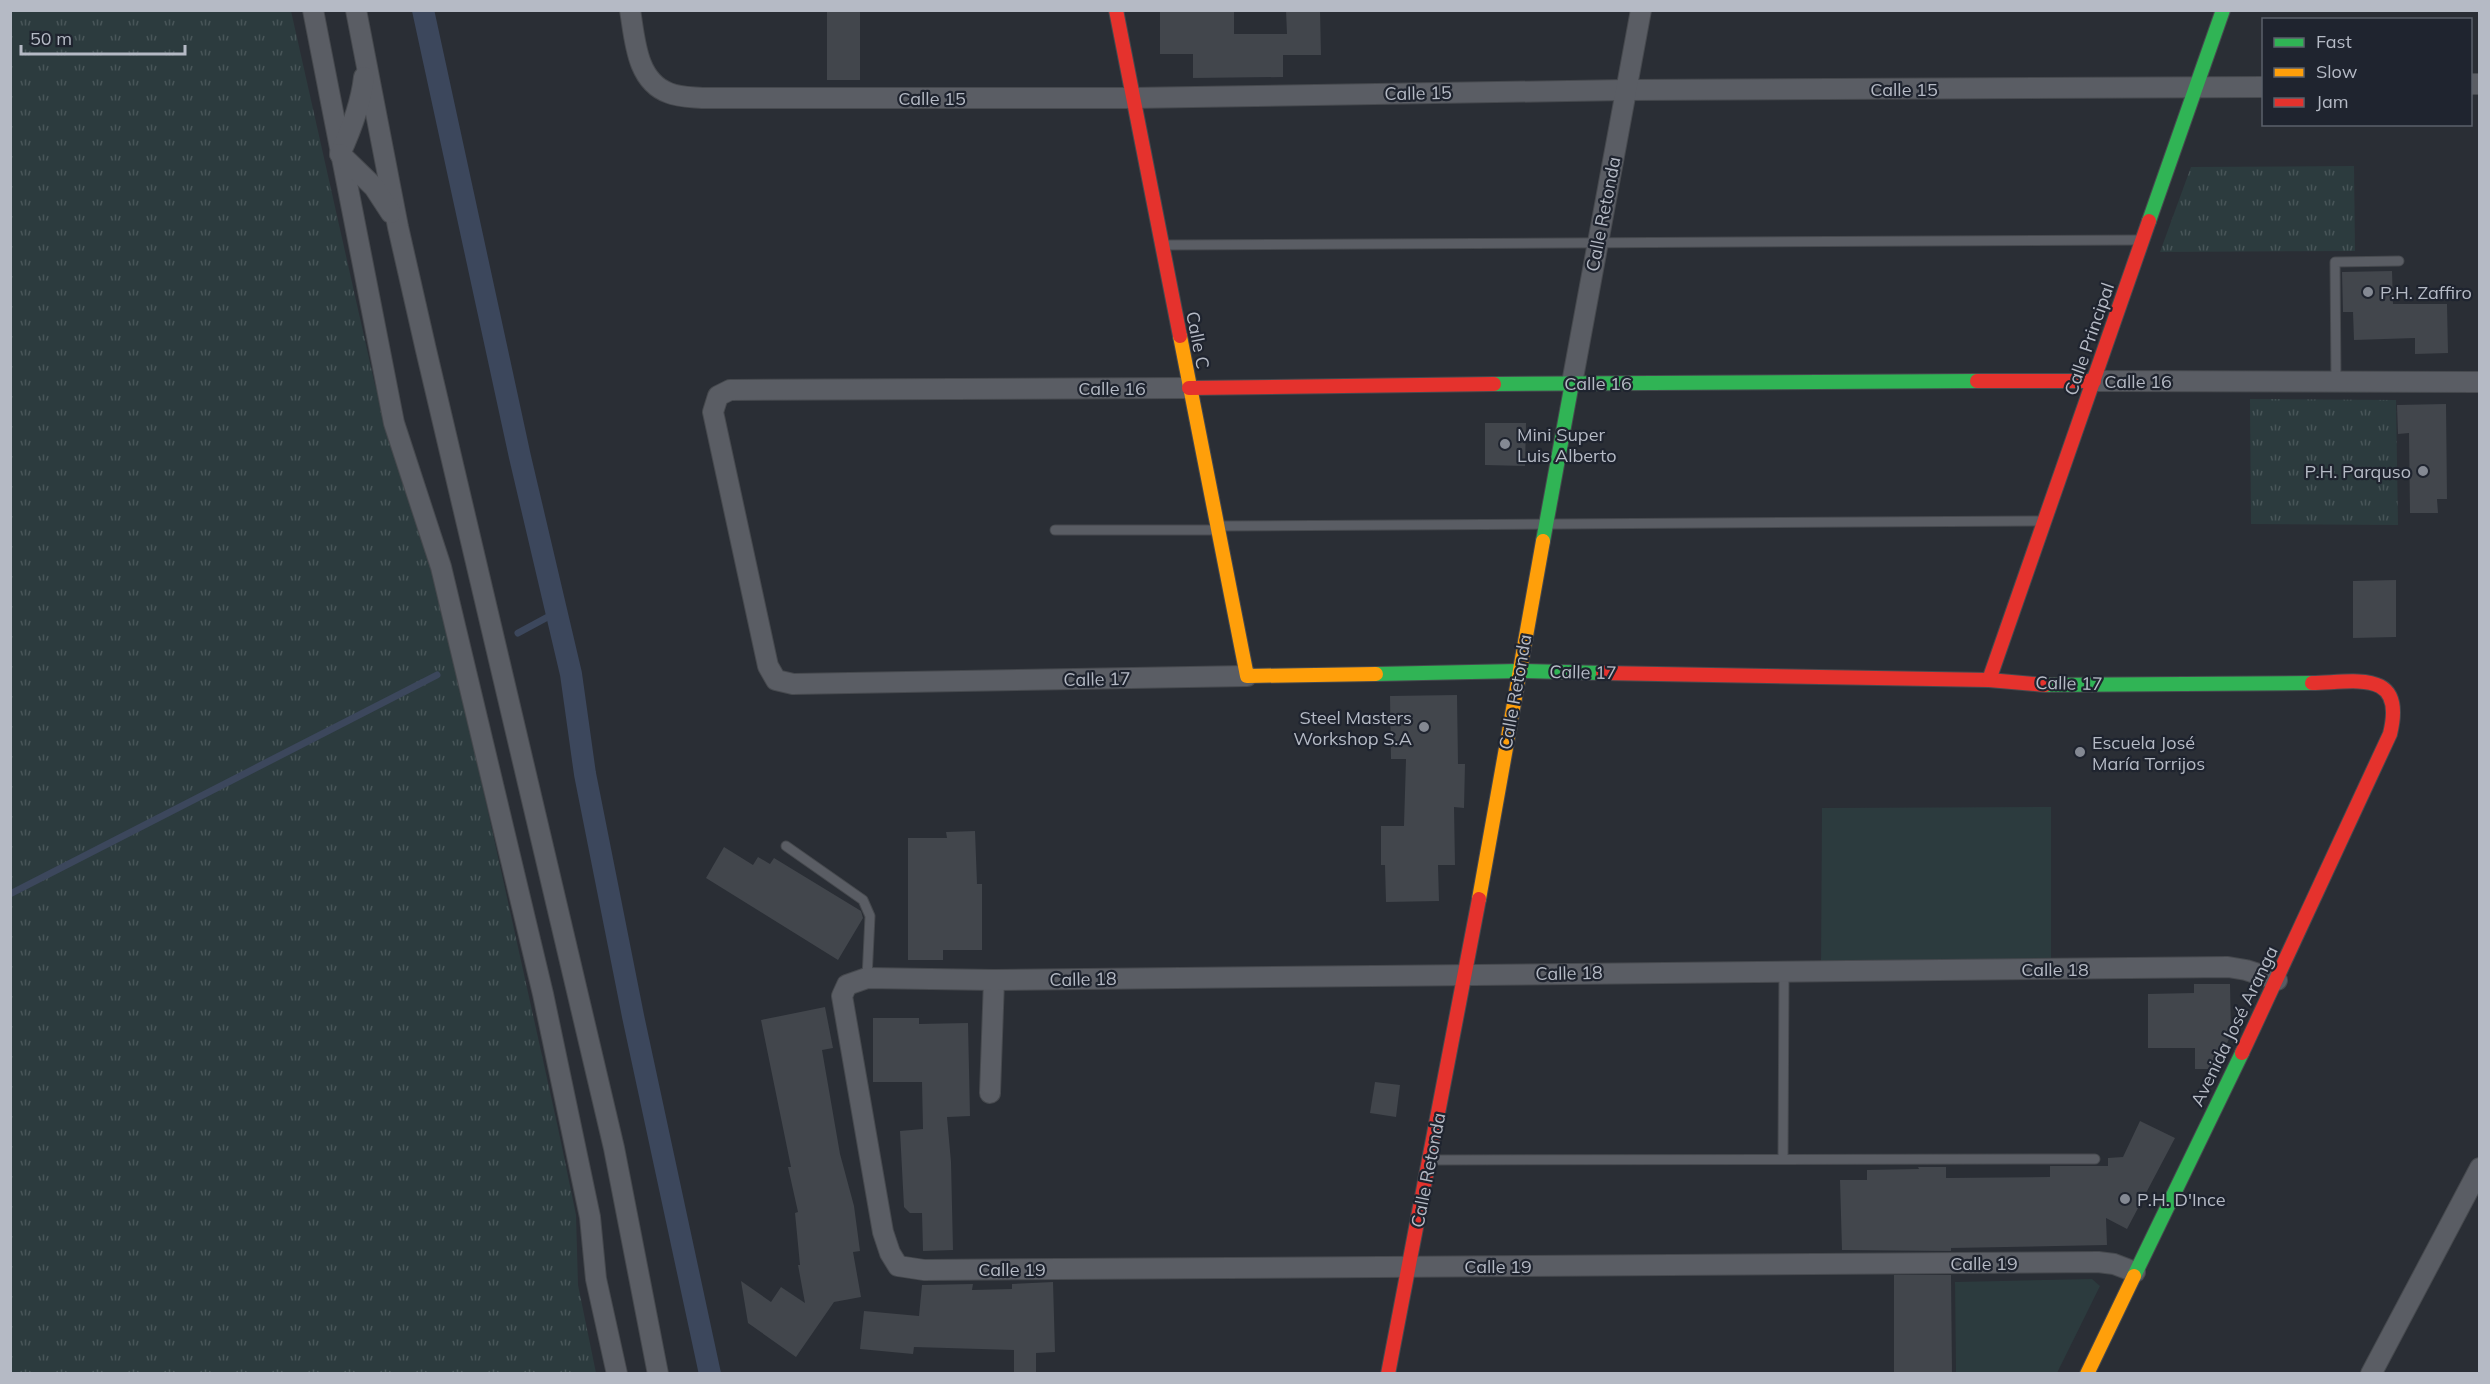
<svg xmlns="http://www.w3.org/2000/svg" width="2490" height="1384" viewBox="0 0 2490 1384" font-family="Mulish,sans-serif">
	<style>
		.grass { fill: url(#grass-tufts) }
		.green { fill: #2c3b3e }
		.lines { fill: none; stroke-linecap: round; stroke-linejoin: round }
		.stream { stroke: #3c475c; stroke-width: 7 }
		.canal { stroke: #3c475c; stroke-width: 22 }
		.building { fill: #42464c }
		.lane-casing { stroke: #46494e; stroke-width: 11 }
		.street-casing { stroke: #46494e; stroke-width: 22 }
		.fast-casing { stroke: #46494e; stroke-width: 16 }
		.slow-casing { stroke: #46494e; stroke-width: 16 }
		.jam-casing { stroke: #46494e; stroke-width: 16 }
		.lane { stroke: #5a5d64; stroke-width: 9 }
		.street { stroke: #5a5d64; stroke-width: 20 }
		.fast { stroke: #30b455; stroke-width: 14 }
		.slow { stroke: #ff9f0a; stroke-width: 14 }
		.jam { stroke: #e5322d; stroke-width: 14 }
		.poi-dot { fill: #848993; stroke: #1f242f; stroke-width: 2 }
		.labels { text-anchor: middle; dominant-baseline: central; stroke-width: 4.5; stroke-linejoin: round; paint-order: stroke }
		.street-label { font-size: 18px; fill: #b5bac5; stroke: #1f242f }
		.poi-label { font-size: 18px; fill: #b5bac5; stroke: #1f242f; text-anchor: start }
	</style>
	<defs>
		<pattern id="grass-tufts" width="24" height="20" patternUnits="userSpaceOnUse" patternTransform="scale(1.5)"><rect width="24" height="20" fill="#2c3b3e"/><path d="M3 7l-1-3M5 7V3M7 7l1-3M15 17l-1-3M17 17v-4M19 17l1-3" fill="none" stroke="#485558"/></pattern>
	</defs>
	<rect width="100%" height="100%" fill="#2a2e35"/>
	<g class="grass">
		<path d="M10,11H291L375,385L411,488L462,694L558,1128L576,1215L578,1285L596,1373H11Z"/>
		<path d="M2354,166L2355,251L2160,252L2191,167Z"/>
		<path d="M2250,399L2396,400L2398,525L2251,524Z"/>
	</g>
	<g class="green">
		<path d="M2051,807V959L1821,962L1822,808Z"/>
		<path d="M2092,1279L2100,1286L2057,1373H1956L1955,1282Z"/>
	</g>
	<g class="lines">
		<g class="stream">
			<path d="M518,633L557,612"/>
			<path d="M10,894L437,675"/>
		</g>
		<path class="canal" d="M423,10L520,457L571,674L585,774L633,1016L710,1374"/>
	</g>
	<g class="building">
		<rect x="827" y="10" width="33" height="70"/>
		<path d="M1160,10L1234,11V34H1287L1286,10H1320L1321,55H1283V77L1193,78V54H1160Z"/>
		<path d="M2392,271L2393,304H2447L2448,353L2415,354V338L2354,340L2353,312H2343L2342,272Z"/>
		<path d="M2446,404L2447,499H2437L2438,513H2410L2409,433L2398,434L2397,405Z"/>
		<path d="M1485,423H1526L1525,466L1485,465Z"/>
		<path d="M2396,580V637L2353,638V581Z"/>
		<path d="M1457,695L1458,764H1465L1464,808L1454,807L1455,865H1438L1439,901L1386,902L1385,865H1381V826H1404L1406,759H1391L1390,696Z"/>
		<path d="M975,831L977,884H982V950H943V960H908V838H947L946,832Z"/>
		<path d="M724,847L753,865L758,857L770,864L774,858L861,911L863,918L838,960L706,878Z"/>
		<path d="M2194,984H2230L2231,1034L2216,1069H2195V1048H2148V994L2194,993Z"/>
		<path d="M825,1007L833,1048L822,1050L840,1154L854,1206L860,1251L853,1252L861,1297L834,1302L796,1357L748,1323L741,1281L771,1302L781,1287L805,1303L798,1265H800L795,1213L798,1212L788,1167H791L761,1020Z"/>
		<path d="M873,1018H919V1024L968,1023L970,1116L947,1117L951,1162L953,1250L923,1251L922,1213H910L904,1207L900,1131L923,1129L922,1082H873Z"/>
		<path d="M1375,1082L1400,1085L1396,1117L1370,1113Z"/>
		<path d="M2140,1121L2175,1138L2127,1229L2106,1218L2107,1245L1951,1248V1251L1842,1250L1840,1180H1867V1170L1919,1169L1918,1167H1946V1178L2050,1177V1166H2108V1158L2123,1157Z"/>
		<path d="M1894,1275H1951L1952,1374H1894Z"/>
		<path d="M1053,1282L1055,1352L1036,1353V1373H1014V1350L914,1347L913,1354L860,1349L864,1311L919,1316L922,1285L973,1284L972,1290L1012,1289V1284Z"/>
	</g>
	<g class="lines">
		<defs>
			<g id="lane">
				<path d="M1164,245L2140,240"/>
				<path d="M2336,381L2335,262L2399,261"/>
				<path d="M1219,526L2042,521"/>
				<path d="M1055,530H1215"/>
				<path d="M786,846L863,900L870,916L867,978"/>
				<path d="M1783,1159L1784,971"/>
				<path d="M1431,1160L2095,1159"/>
			</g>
			<g id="street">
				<path d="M313,10L394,423L441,567L543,994L590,1217L596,1279L617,1374"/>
				<path d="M356,10L398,227L426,350L614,1148L658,1374"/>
				<path d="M630,10C635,39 636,81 669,93C678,97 691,97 702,98H1132L1626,90L2264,87"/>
				<path d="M2470,84H2480"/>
				<path d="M340,154C351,130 361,104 364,77"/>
				<path d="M340,154L374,187L391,213"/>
				<path d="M2094,381L2480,382"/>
				<path d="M1572,383L1641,10"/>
				<path d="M1189,388L730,390L718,396L713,412L768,666L776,680L793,684L1247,676"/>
				<path d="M990,1093L994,980"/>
				<path d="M2135,1272L2114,1264L2098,1262L924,1270L898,1266L890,1253L883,1232L842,996L847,985L867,978L994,980L2228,967L2246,970L2277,980"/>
				<path d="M2371,1374L2480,1168"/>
			</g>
			<g id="fast">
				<path d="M2149,221L2223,10"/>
				<path d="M1494,384L1977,381"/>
				<path d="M1543,541L1572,383"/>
				<path d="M1376,674L1519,671L1603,673"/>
				<path d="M2045,685L2312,683"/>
				<path d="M2134,1276L2242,1053"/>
			</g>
			<g id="slow">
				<path d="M1180,336L1247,676L1376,674"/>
				<path d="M1479,899L1543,541"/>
				<path d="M2087,1374L2134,1276"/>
			</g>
			<g id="jam">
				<path d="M1116,10L1180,336"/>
				<path d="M1977,381H2094"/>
				<path d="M1189,388L1494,384"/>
				<path d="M1603,673L1989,680L2045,685"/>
				<path d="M1989,680L2149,221"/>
				<path d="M2242,1053L2390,734C2406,669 2357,682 2312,683"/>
				<path d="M1388,1374L1479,899"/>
			</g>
		</defs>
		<use href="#lane" class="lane-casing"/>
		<use href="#street" class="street-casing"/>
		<use href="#fast" class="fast-casing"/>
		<use href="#slow" class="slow-casing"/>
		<use href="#jam" class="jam-casing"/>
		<use href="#lane" class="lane"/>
		<use href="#street" class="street"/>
		<use href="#fast" class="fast"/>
		<use href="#slow" class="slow"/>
		<use href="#jam" class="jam"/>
	</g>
	<g class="poi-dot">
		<circle cx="2368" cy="292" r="6"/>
		<circle cx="1505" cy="444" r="6"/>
		<circle cx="2423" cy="471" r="6"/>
		<circle cx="1424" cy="727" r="6"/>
		<circle cx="2080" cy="752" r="6"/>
		<circle cx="2125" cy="1199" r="6"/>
	</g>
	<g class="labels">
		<g class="street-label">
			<text x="1904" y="89">Calle 15</text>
			<text transform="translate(1418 93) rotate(-1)">Calle 15</text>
			<text x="932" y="98">Calle 15</text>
			<text transform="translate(1603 214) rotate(-79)">Calle Retonda</text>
			<text transform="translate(2089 339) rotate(-71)">Calle Principal</text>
			<text transform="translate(1198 340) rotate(79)">Calle C</text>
			<text x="2138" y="381">Calle 16</text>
			<text x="1598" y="383">Calle 16</text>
			<text x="1112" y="388">Calle 16</text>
			<text transform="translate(1583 672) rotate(1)">Calle 17</text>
			<text transform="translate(1097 679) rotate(-1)">Calle 17</text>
			<text transform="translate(2069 683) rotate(1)">Calle 17</text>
			<text transform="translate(1515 692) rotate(-80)">Calle Retonda</text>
			<text x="2055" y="969">Calle 18</text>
			<text transform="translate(1569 973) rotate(-1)">Calle 18</text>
			<text transform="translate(1083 979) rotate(-1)">Calle 18</text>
			<text transform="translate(2234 1026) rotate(-64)">Avenida José Aranga</text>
			<text transform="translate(1428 1170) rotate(-79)">Calle Retonda</text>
			<text x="1984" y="1263">Calle 19</text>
			<text x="1498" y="1266">Calle 19</text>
			<text x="1012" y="1269">Calle 19</text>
		</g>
		<g class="poi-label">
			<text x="2380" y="292">P.H. Zaffiro</text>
			<text x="1517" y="434">Mini Super<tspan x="1517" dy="21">Luis Alberto</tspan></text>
			<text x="2411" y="471" text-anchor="end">P.H. Parquso</text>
			<text x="1412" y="717" text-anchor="end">Steel Masters<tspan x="1412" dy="21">Workshop S.A</tspan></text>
			<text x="2092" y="742">Escuela José<tspan x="2092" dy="21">María Torrijos</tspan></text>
			<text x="2137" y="1199">P.H. D'Ince</text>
		</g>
	</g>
	<rect width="2490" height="1384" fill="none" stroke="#b5bac5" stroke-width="24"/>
	<rect x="2262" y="18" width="210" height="108" fill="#1f242f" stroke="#5b606b" stroke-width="1.5"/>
	<rect x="2274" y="38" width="30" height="9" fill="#30b455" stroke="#5b606b" stroke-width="1.5"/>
	<text x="2316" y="48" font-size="18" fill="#b5bac5">Fast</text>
	<rect x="2274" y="68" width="30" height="9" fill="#ff9f0a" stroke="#5b606b" stroke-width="1.5"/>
	<text x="2316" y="78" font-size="18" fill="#b5bac5">Slow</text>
	<rect x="2274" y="98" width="30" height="9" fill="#e5322d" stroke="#5b606b" stroke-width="1.5"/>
	<text x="2316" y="108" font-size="18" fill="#b5bac5">Jam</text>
	<path d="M21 45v9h164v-9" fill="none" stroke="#b5bac5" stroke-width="3"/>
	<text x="30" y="45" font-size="18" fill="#b5bac5" stroke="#1f242f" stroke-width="4.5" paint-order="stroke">50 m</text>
</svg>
